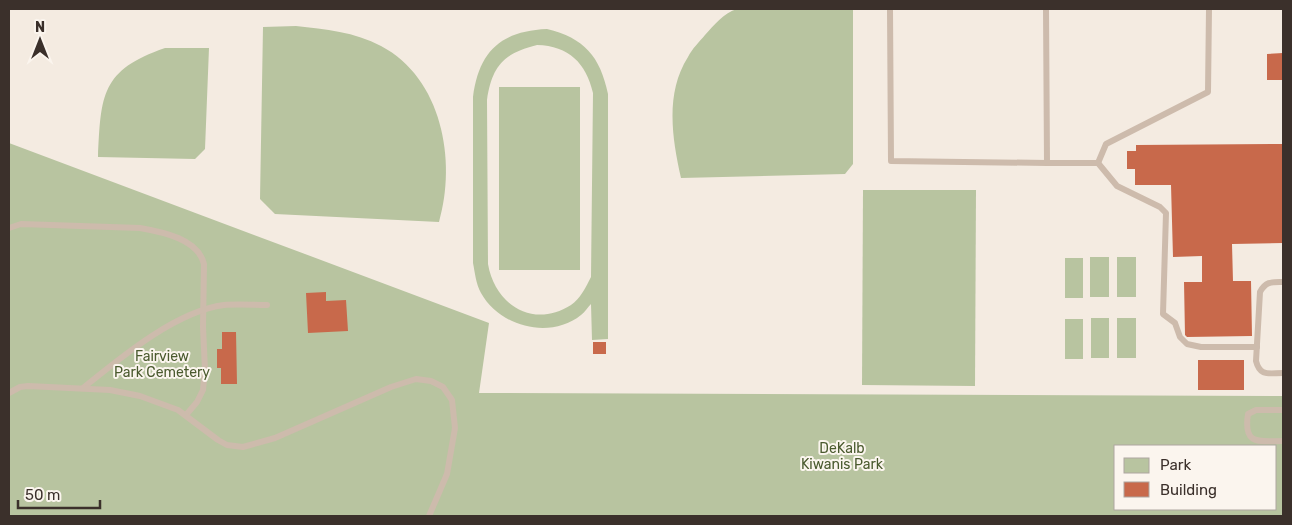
<svg xmlns="http://www.w3.org/2000/svg" width="1292" height="525" viewBox="0 0 1292 525" font-family="Rubik,sans-serif">
	<style>
		.green { fill: #b8c4a0; fill-rule: evenodd }
		.building { fill: #c8694b }
		.lines { fill: none; stroke-linecap: round; stroke-linejoin: round }
		.service { stroke: #cdbbac; stroke-width: 6 }
		.labels { text-anchor: middle; dominant-baseline: central; stroke-width: 4; stroke-linejoin: round; paint-order: stroke }
		.park-label { font-size: 14px; fill: #4a5a2e; stroke: #fbf5ee }
	</style>
	<rect width="100%" height="100%" fill="#f4ebe1"/>
	<g class="green">
		<path d="M737,9H853V164L845,174L681,178C672,138 665,93 688,57C692,49 699,42 705,35C714,25 724,13 737,9Z"/>
		<path d="M296,26C325,29 355,32 381,46C442,78 457,161 439,222L275,214L260,199L263,27Z"/>
		<path d="M547,29C584,38 600,56 608,94V339L592,340L591,304C588,307 585,312 581,315C550,340 500,327 481,293C476,284 475,273 473,263V97C479,51 501,31 547,29ZM537,45C569,46 586,63 593,93L591,277C586,287 580,299 571,305C533,329 495,305 488,264L487,100C492,66 504,53 537,45Z"/>
		<path d="M165,48H209L205,149L195,159L98,157C101,95 101,70 165,48Z"/>
		<rect x="499" y="87" width="81" height="183"/>
		<path d="M9,143L489,323L479,393L1283,396V516H9ZM1116,446H1276V509H1116Z"/>
		<path d="M863,190H976L975,386L862,385Z"/>
		<path d="M1109,257V297H1090V257Z"/>
		<rect x="1117" y="257" width="19" height="40"/>
		<rect x="1065" y="258" width="18" height="40"/>
		<rect x="1091" y="318" width="18" height="40"/>
		<rect x="1117" y="318" width="19" height="40"/>
		<rect x="1065" y="319" width="18" height="40"/>
	</g>
	<g class="building">
		<path d="M1283,53V80H1267V54Z"/>
		<path d="M1283,144V243L1232,244L1233,281H1251L1252,336L1187,337L1185,335L1184,282H1202V256L1173,257L1171,185H1135V169H1127V151H1136V145Z"/>
		<path d="M326,292V301L346,300L348,331L308,333L306,293Z"/>
		<path d="M222,332H236L237,384H221V368H217V349H222Z"/>
		<rect x="593" y="342" width="13" height="12"/>
		<rect x="1198" y="360" width="46" height="30"/>
	</g>
	<g class="lines">
		<g class="service">
			<path d="M890,9L891,161L1047,163"/>
			<path d="M1046,9L1047,163H1098L1106,144L1208,92L1209,9"/>
			<path d="M1098,163L1117,186L1160,207L1166,213L1163,314L1175,323L1180,337L1187,344L1201,347H1257"/>
			<path d="M9,228L21,224L140,228C163,232 198,239 204,264L203,327L205,370L203,390L197,402L186,415"/>
			<path d="M1283,282C1272,282 1266,281 1260,292L1256,361C1260,377 1269,373 1283,373"/>
			<path d="M83,388C120,358 176,311 224,305C238,304 253,305 267,305"/>
			<path d="M9,393L20,387L28,386L110,390L140,396L178,410L218,440L227,445L243,447L275,438L391,387L416,379L431,381L443,387L452,400L455,428L447,474L429,516"/>
			<path d="M1283,410H1256L1248,414C1243,446 1259,441 1283,441"/>
		</g>
	</g>
	<g class="labels">
		<g class="park-label">
			<text x="162" y="356">Fairview<tspan x="162" dy="16">Park Cemetery</tspan></text>
			<text x="842" y="448">DeKalb<tspan x="842" dy="16">Kiwanis Park</tspan></text>
		</g>
	</g>
	<rect width="1292" height="525" fill="none" stroke="#3b302b" stroke-width="20"/>
	<rect x="1114" y="445" width="162" height="65" fill="#fbf5ee" stroke="#aea6a0"/>
	<rect x="1124" y="458" width="25" height="15" fill="#b8c4a0" stroke="#aea6a0"/>
	<text x="1160" y="470" font-size="15" fill="#3b302b">Park</text>
	<rect x="1124" y="482" width="25" height="15" fill="#c8694b" stroke="#aea6a0"/>
	<text x="1160" y="495" font-size="15" fill="#3b302b">Building</text>
	<g transform="translate(40 40)" stroke="#fbf5ee" stroke-width="4" paint-order="stroke">
	<path d="M0-4L9 19L0 12L-9 19Z" fill="#3b302b"/>
	<text y="-8" font-size="14" font-weight="bold" text-anchor="middle" fill="#3b302b">N</text>
	</g>
	<path d="M18 500v8h82v-8" fill="none" stroke="#3b302b" stroke-width="2.5"/>
	<text x="25" y="500" font-size="15" fill="#3b302b" stroke="#fbf5ee" stroke-width="4" paint-order="stroke">50 m</text>
</svg>
